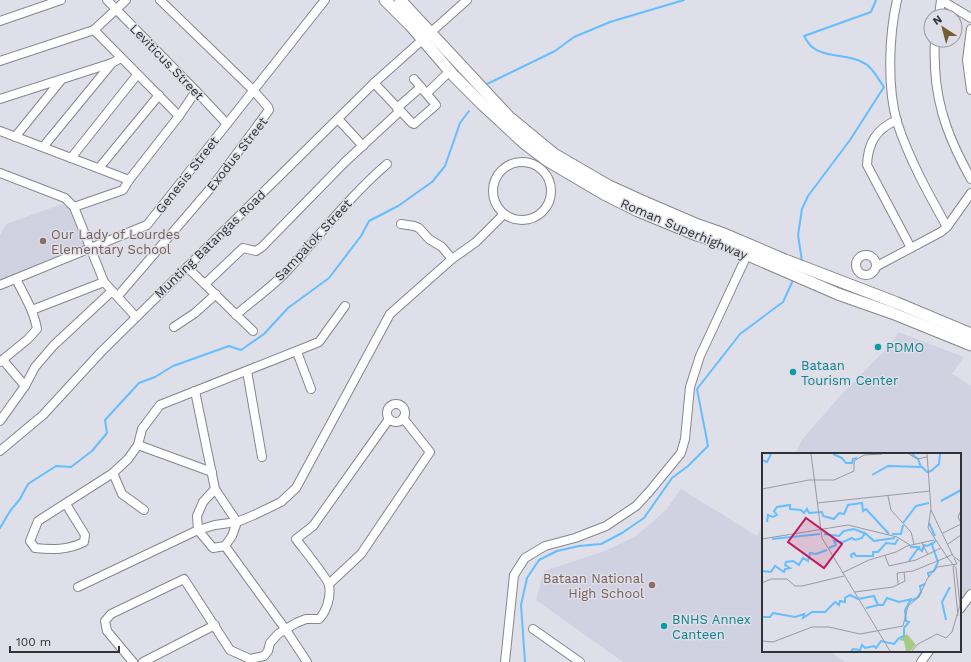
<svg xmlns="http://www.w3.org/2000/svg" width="971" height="662" viewBox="0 0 971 662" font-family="'Work Sans',sans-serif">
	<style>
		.built { fill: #d0d2e2 }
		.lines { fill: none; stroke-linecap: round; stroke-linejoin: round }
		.stream { stroke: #64beff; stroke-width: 2 }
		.minor-casing { stroke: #85868e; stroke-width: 10 }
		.major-casing { stroke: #85868e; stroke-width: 13 }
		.minor { stroke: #fff; stroke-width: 8 }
		.major { stroke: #fff; stroke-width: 11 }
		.education-dot { fill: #8d6e63; stroke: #dedfe8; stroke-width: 1.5 }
		.culture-dot { fill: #0f9aa8; stroke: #dedfe8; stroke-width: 1.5 }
		.labels { text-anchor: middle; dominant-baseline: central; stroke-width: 3; stroke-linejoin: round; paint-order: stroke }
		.street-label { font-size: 13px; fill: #313236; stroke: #dedfe8 }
		.education-label { font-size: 13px; fill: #785e54; stroke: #dedfe8; text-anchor: start }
		.culture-label { font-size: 13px; fill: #0d838f; stroke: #dedfe8; text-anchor: start }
		.inset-river { fill: none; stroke: #64beff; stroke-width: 2 }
		.inset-road { fill: none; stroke: #999aa1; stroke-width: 1 }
		.view { fill: #c2185b; fill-opacity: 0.15; stroke: #c2185b; stroke-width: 2 }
		.inset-edge { fill: none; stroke: #313236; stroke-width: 2 }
	</style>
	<rect width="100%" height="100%" fill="#dedfe8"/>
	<g class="built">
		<path d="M62,204L71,208L88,246L0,281V235L6,224Z"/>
		<path d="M898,332L964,357L952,374L971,386V590L960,605V454H795L801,441L840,396L892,343Z"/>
		<path d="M681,489L757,536L763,524V651H830L845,662H623L536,600L544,571L605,551L636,536L666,510Z"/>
	</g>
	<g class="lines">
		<g class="stream">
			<path d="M485,85L555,51L574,37L610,22L684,0"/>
			<path d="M802,261L798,235L802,209L808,196L850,140L884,87C878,79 872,66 862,62C847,54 824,58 811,46C808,43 806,39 804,36L871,12L876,0"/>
			<path d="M0,528L10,511L20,499L28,484L56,466L71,467L92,451L107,433L105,420L139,383L155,377L173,366L229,346L241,350L264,334L288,308L329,278L361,236L369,221L398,206L432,182L445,166L460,123L469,111"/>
			<path d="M525,662L521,605L527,578L539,560L557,551L579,546L601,544L622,533L644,518L672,478L688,466L708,446L697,389L740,334L783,302L794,278"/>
		</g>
		<defs>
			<g id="minor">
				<path d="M107,0L196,91L227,124"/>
				<path d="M897,0C889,35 887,87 897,122C909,159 928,193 947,227"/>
				<path d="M941,0L971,18"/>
				<path d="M939,16L941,0"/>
				<path d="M0,21L61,0"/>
				<path d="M971,29L967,60L971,90"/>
				<path d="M94,30L179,116"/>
				<path d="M935,40C934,49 935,59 935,68C937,110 951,143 971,179"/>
				<path d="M0,61L94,30L126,0"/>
				<path d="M374,83L412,123L414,124L436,105L414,79"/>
				<path d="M427,93L450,71"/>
				<path d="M0,99L112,63L121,58"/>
				<path d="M397,108L421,87"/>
				<path d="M338,119L363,146"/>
				<path d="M897,120C876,129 868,143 867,165L911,248"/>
				<path d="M0,131L129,180"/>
				<path d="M15,137L62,79"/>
				<path d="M43,147L112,63"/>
				<path d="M71,158L137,75"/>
				<circle cx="522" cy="191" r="29"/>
				<path d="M99,168L159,95"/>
				<path d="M0,173L65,198L74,207L104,282L136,317"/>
				<path d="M74,207L123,190L129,180L179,116L196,91"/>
				<path d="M401,224L414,226L419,228L429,239L442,247L452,259"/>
				<circle cx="866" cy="265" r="10"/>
				<path d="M877,266L941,232L947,227L971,193"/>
				<path d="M187,267L253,331"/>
				<path d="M205,284L243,248L256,251L262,247L345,162L400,111"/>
				<path d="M0,285L147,225L325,0"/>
				<path d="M118,296L215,183L269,110L268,107L253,90L160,0"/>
				<path d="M32,310L104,282"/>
				<path d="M236,315C253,300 272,287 287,271C320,235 350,196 387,164"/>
				<path d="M174,327L195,313L216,294"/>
				<path d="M297,352L311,389"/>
				<path d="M3,360L25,386L35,367L54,345L112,291"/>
				<path d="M0,362L28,339L37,329C34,311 24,295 16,279"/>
				<path d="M247,371L262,457"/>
				<path d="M195,391L215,489L237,522L232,536L225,546L213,548L198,530L197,516L203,502L215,489"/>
				<circle cx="396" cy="413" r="9"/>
				<path d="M0,421L25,386"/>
				<path d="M138,445L212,472"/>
				<path d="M0,451L43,415L101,352L374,83L467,0"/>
				<path d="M113,473L122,494L144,510"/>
				<path d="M66,504L85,535L84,542C68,550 52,550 35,548L30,541L38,521L113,473L128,459L138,445L142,429L160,405L319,342L345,306"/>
				<path d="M225,546L286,630L307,662"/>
				<path d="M329,584L361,554L430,452L403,418"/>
				<path d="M78,587L198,530L215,525L237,522L254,515L281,502L296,488L390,314L452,259L476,242L504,214"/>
				<path d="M960,609L971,594"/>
				<path d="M533,629L580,662"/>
				<path d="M133,662L107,631L105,621L111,614L184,579L230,650L250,659L264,656L268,651L270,643L278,634L296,623L306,619H319C327,611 331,596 329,585C328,579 301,546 296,539L313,526L389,419"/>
				<path d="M143,662L215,625"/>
				<path d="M505,662L514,575L525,558L545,546L575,538L606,526L636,506L649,492L681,453L685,439L690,387L700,356L747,255"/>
				<path d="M921,662L929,651"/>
			</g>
			<g id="major">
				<path d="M385,0L411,26L454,76L482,104L524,143L548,161L604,194L638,211L694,234L718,242L838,294L892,313L971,345"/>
				<path d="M400,0L509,117L554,154L609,186L642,201L698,225L724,234L785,260L897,303L971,334"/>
			</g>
		</defs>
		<use href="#minor" class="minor-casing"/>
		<use href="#major" class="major-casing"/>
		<use href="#minor" class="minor"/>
		<use href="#major" class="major"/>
	</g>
	<g class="education-dot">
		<circle cx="43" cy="241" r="4"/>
		<circle cx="652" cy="585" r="4"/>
	</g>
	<g class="culture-dot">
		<circle cx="878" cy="347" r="4"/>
		<circle cx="793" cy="372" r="4"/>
		<circle cx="664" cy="626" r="4"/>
	</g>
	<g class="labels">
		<g class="street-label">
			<text transform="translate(167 62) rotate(46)">Leviticus Street</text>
			<text transform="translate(237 154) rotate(-52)">Exodus Street</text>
			<text transform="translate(187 175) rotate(-52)">Genesis Street</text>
			<text transform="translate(684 229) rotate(23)">Roman Superhighway</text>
			<text transform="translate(313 240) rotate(-47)">Sampalok Street</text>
			<text transform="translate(210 244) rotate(-44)">Munting Batangas Road</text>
		</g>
		<g class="education-label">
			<text x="51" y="234">Our Lady of Lourdes<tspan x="51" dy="15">Elementary School</tspan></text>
			<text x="644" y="578" text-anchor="end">Bataan National<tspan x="644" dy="15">High School</tspan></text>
		</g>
		<g class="culture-label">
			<text x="886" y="347">PDMO</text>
			<text x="801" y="365">Bataan<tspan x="801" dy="15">Tourism Center</tspan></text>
			<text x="672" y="619">BNHS Annex<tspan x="672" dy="15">Canteen</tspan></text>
		</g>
	</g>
	<g transform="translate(762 453)">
		<rect width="199" height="199" fill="#dedfe8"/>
		<path d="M145,181L154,192L148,198H144L142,188L137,187Z" fill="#a6cb84"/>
		<path class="inset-river" d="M71,1L80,5L84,10H90L91,6L95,5M150,1L156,6L159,14M0,7L5,9L9,1M110,22L126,13L160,14L165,19L169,18L177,11L178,1M179,48L199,37M5,69L6,62L11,64L15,62L12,58L15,54L28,52V56L39,57L42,60L45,56L47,60L60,59L61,63L72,66L77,60L82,61L86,52L100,50L101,58L104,56L127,81M141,70L154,53L167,50M167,70L173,83M62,81L77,83L82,78L92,76L102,80M130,81H139L141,72M10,86L58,81M67,95L74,92L72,88L81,89L90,85L93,87L100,85L103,80L112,88L133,85M156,95L160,98L162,92L165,93L171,90M90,105L89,102L92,100L94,103H111V99H116L124,90L133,91L136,86M147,108L157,94H148M0,118L9,119L13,113L22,119L23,116L28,115L23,112L24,109L31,108L37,112L41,105L46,108L48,100L54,101L65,97M167,124L166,120L172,118L176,109L170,92L174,87M104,155L116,152M0,164H8L11,160L33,164L42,161L41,165L50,159H63L73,149L77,152L78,148L83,149V145L88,142L96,146L112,143L116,152H121L125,145L137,149L150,146M184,167L180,149L188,134M89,198L91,196L98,197L100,192L103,195L112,193L114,195L119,188L132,191L137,185L142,183V175L147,169L144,168L143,157L148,148L155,145L159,139L158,133L163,131"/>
		<path class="inset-road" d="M49,1L60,85L128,198M147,1L155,6L165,4M165,1L169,56L166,75L185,104L191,101M0,36L47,27H72L92,18V8L102,2L120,1M126,43L129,57L149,79L152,91M55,50L168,38M169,57L191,103L199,109M199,57L196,64L199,70M181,80L199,71M0,86L86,72L135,84L148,92M160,90L166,102M186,91L199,82M123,103L127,113L154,107L179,95M191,113L196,163M80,120L107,107L134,99L145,93L172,87M0,130L9,126H25L33,133H40L82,123M136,131L135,120L151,118L185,104L194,115L198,152L190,179L184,185L175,181L156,191L150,198M93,139L131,134L143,128L142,119M0,188L11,189L50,174H67L98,181L141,173L146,153L157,144L165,126L175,114L195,111L192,105"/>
		<path class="view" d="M44,65L80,91L62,115L26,89Z"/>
		<rect width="199" height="199" class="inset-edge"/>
	</g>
	<g transform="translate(943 28) rotate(324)"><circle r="19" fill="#dedfe8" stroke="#999aa1"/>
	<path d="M0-3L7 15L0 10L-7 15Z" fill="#765c2e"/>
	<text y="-6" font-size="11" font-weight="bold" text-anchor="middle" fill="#313236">N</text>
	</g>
	<path d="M10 646v6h109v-6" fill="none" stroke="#313236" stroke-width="2"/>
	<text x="16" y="646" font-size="12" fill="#313236" stroke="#dedfe8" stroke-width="3" paint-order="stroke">100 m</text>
</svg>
